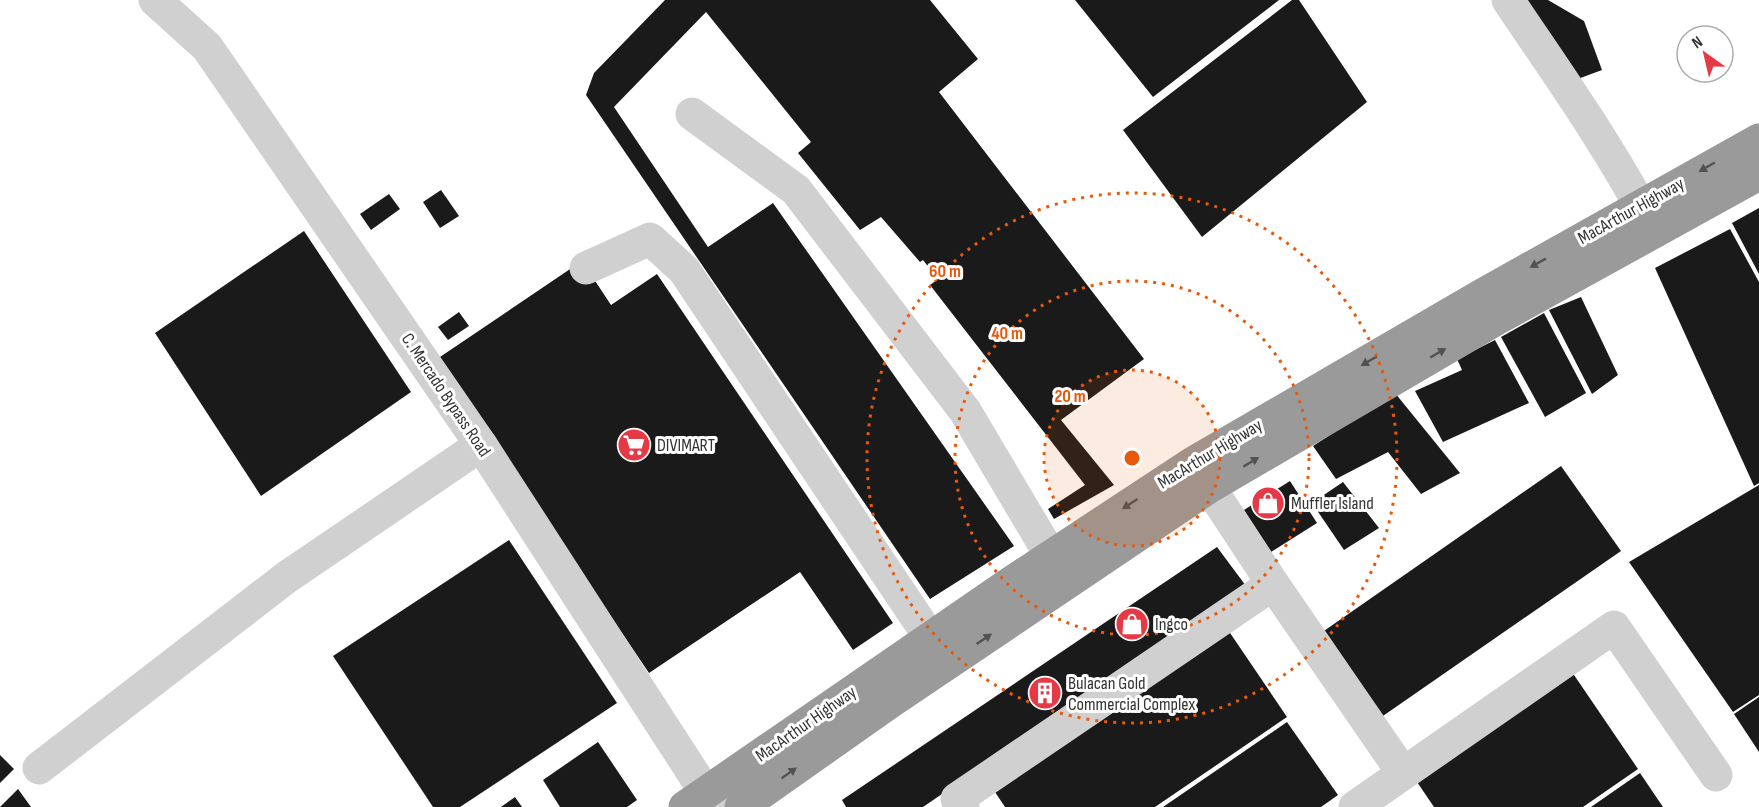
<svg xmlns="http://www.w3.org/2000/svg" width="1759" height="807" viewBox="0 0 1759 807" font-family="'Sofia Sans Condensed',sans-serif">
	<style>
		.building { fill: #1a1a1a }
		.lines { fill: none; stroke-linecap: round; stroke-linejoin: round }
		.minor { stroke: #d0d0d0; stroke-width: 33 }
		.highway { stroke: #9a9a9a; stroke-width: 33 }
		.oneway { fill: #525252 }
		.ring { fill: none; stroke: #e8590c; stroke-width: 3; stroke-dasharray: 3 6 }
		.labels { text-anchor: middle; dominant-baseline: central; stroke-width: 6; stroke-linejoin: round; paint-order: stroke }
		.street-label { font-size: 18px; fill: #333; stroke: #fff }
		.poi-label { font-size: 18px; fill: #333; stroke: #fff; text-anchor: start }
		.centre { fill: #e8590c; stroke: #fff; stroke-width: 3 }
		.ring-label { font-size: 18px; text-anchor: middle; font-weight: bold; fill: #e8590c; stroke: #fff; stroke-width: 6; stroke-linejoin: round; paint-order: stroke }
	</style>
	<rect width="100%" height="100%" fill="#fff"/>
	<g class="building">
		<path d="M665,0H930L978,59L939,92L1144,359L1061,420L1114,485L1054,519L1048,509L1085,485L930,285L938,279L923,260L920,262L881,217L860,230L798,153L811,142L706,12L614,107L708,247L773,203L1014,546L930,599L586,95L594,73Z"/>
		<path d="M1075,0H1279L1153,97Z"/>
		<path d="M1292,0H1299L1367,102L1202,237L1123,130Z"/>
		<path d="M1516,0H1548L1584,21L1602,70L1575,80Z"/>
		<path d="M441,190L459,216L440,228L423,202Z"/>
		<path d="M389,194L400,209L371,230L360,214Z"/>
		<path d="M1759,208V274L1732,223Z"/>
		<path d="M1730,229L1759,282V483L1754,486L1655,268Z"/>
		<path d="M304,231L411,392L261,496L155,333Z"/>
		<path d="M582,261L611,305L657,274L893,623L853,650L800,572L649,673L437,359Z"/>
		<path d="M1581,297L1618,375L1592,394L1549,310Z"/>
		<path d="M459,312L469,326L448,340L438,327Z"/>
		<path d="M1544,313L1586,393L1545,417L1501,337Z"/>
		<path d="M1495,340L1529,403L1443,442L1415,391L1462,370L1457,359Z"/>
		<path d="M1395,393L1460,473L1421,494L1388,452L1336,479L1313,446Z"/>
		<path d="M1561,466L1621,551L1380,718L1321,633Z"/>
		<path d="M1290,481L1317,523L1271,552L1244,510Z"/>
		<path d="M1343,482L1379,528L1344,550L1312,503Z"/>
		<path d="M1759,485V695L1733,712L1629,562Z"/>
		<path d="M509,540L617,703L460,807H433L333,656Z"/>
		<path d="M1217,547L1246,586L923,807H846L842,800Z"/>
		<path d="M1226,627L1287,717L1155,807H1005L991,786Z"/>
		<path d="M1572,672L1638,769L1583,807H1434L1415,779Z"/>
		<path d="M1759,697V752L1734,714Z"/>
		<path d="M1287,722L1338,795L1321,807H1163Z"/>
		<path d="M598,742L637,800L627,807H560L543,780Z"/>
		<path d="M0,755L14,769L0,783Z"/>
		<path d="M1640,773L1663,807H1591Z"/>
		<path d="M18,789L31,807H0Z"/>
		<path d="M515,797L522,807H501Z"/>
	</g>
	<g class="lines">
		<g class="minor">
			<path d="M155,0L207,47L481,445L715,807"/>
			<path d="M1508,0C1559,76 1613,151 1654,232"/>
			<path d="M692,114L796,190L965,411L1051,556L1068,579"/>
			<path d="M586,268L650,239L684,270L945,660"/>
			<path d="M1194,464L1273,584L1403,773"/>
			<path d="M39,768L287,577L481,445"/>
			<path d="M963,807L957,799L1273,584"/>
			<path d="M1355,807L1614,627L1716,775"/>
		</g>
		<g class="highway">
			<path d="M685,807L1006,586L1193,463L1484,294L1759,140"/>
			<path d="M741,807L890,702L1209,487L1498,318L1759,174"/>
		</g>
	</g>
	<defs><path id="oneway-solid" d="M-6-.8H1V-3.2L6.5 0L1 3.2V.8H-6Z" transform="scale(1.5)"/></defs>
	<g class="oneway">
		<use href="#oneway-solid" transform="translate(1707 167) rotate(150)"/>
		<use href="#oneway-solid" transform="translate(1538 263) rotate(151)"/>
		<use href="#oneway-solid" transform="translate(1438 353) rotate(-30)"/>
		<use href="#oneway-solid" transform="translate(1369 361) rotate(150)"/>
		<use href="#oneway-solid" transform="translate(1251 462) rotate(-31)"/>
		<use href="#oneway-solid" transform="translate(1130 504) rotate(147)"/>
		<use href="#oneway-solid" transform="translate(984 639) rotate(-34)"/>
		<use href="#oneway-solid" transform="translate(789 773) rotate(-35)"/>
	</g>
	<circle cx="1132" cy="458" r="88" fill="#e8590c" fill-opacity=".12"/>
	<g class="ring">
		<circle cx="1132" cy="458" r="88"/>
		<circle cx="1132" cy="458" r="177"/>
		<circle cx="1132" cy="458" r="265"/>
	</g>
	<defs>
		<symbol id="supermarket-disc" viewBox="-11 -11 22 22"><circle r="9.5" fill="#e63946" stroke="#fff"/><path d="M-6-5.5h2.5l.6 2H6L4.5 2H-2.5L-4.4-4H-6ZM-1.5 3.2a1.3 1.3 0 1 0 .1 0ZM3 3.2a1.3 1.3 0 1 0 .1 0Z" fill="#fff"/></symbol>
		<symbol id="shop-disc" viewBox="-11 -11 22 22"><circle r="9.5" fill="#e63946" stroke="#fff"/><path d="M-5-2.5h2.3a2.7 3.5 0 0 1 5.4 0H5L5.5 6h-11ZM-1.5-2.5h3a1.5 2.3 0 0 0-3 0Z" fill="#fff"/></symbol>
		<symbol id="building-disc" viewBox="-11 -11 22 22"><circle r="9.5" fill="#e63946" stroke="#fff"/><path d="M-4-6H4V6H1V3H-1V6H-4ZM-2.5-4.3h1.7v1.8h-1.7ZM.8-4.3h1.7v1.8H.8ZM-2.5-1h1.7V.8h-1.7ZM.8-1h1.7V.8H.8Z" fill="#fff"/></symbol>
	</defs>
	<g fill-rule="evenodd">
		<use href="#supermarket-disc" x="615" y="426" width="38" height="38"/>
		<use href="#shop-disc" x="1249" y="484" width="38" height="38"/>
		<use href="#shop-disc" x="1113" y="605" width="38" height="38"/>
		<use href="#building-disc" x="1026" y="674" width="38" height="38"/>
	</g>
	<g class="labels">
		<g class="street-label">
			<text transform="translate(1631 211) rotate(-29)">MacArthur Highway</text>
			<text transform="translate(446 395) rotate(56)">C. Mercado Bypass Road</text>
			<text transform="translate(1210 454) rotate(-31)">MacArthur Highway</text>
			<text transform="translate(806 724) rotate(-35)">MacArthur Highway</text>
		</g>
		<g class="poi-label">
			<text x="657" y="445">DIVIMART</text>
			<text x="1291" y="503">Muffler Island</text>
			<text x="1155" y="624">Ingco</text>
			<text x="1068" y="683">Bulacan Gold<tspan x="1068" dy="21">Commercial Complex</tspan></text>
		</g>
	</g>
	<circle cx="1132" cy="458" r="9" class="centre"/>
	<g class="ring-label">
		<text x="945" y="277">60 m</text>
		<text x="1007" y="339">40 m</text>
		<text x="1070" y="402">20 m</text>
	</g>
	<g transform="translate(1705 54) rotate(326)"><circle r="28" fill="#ffffff" stroke="#adadad" stroke-width="1.5"/>
	<path d="M0-4.5L10 22L0 15L-10 22Z" fill="#e63946"/>
	<text y="-9" font-size="16" font-weight="bold" text-anchor="middle" fill="#333333">N</text>
	</g>
</svg>
